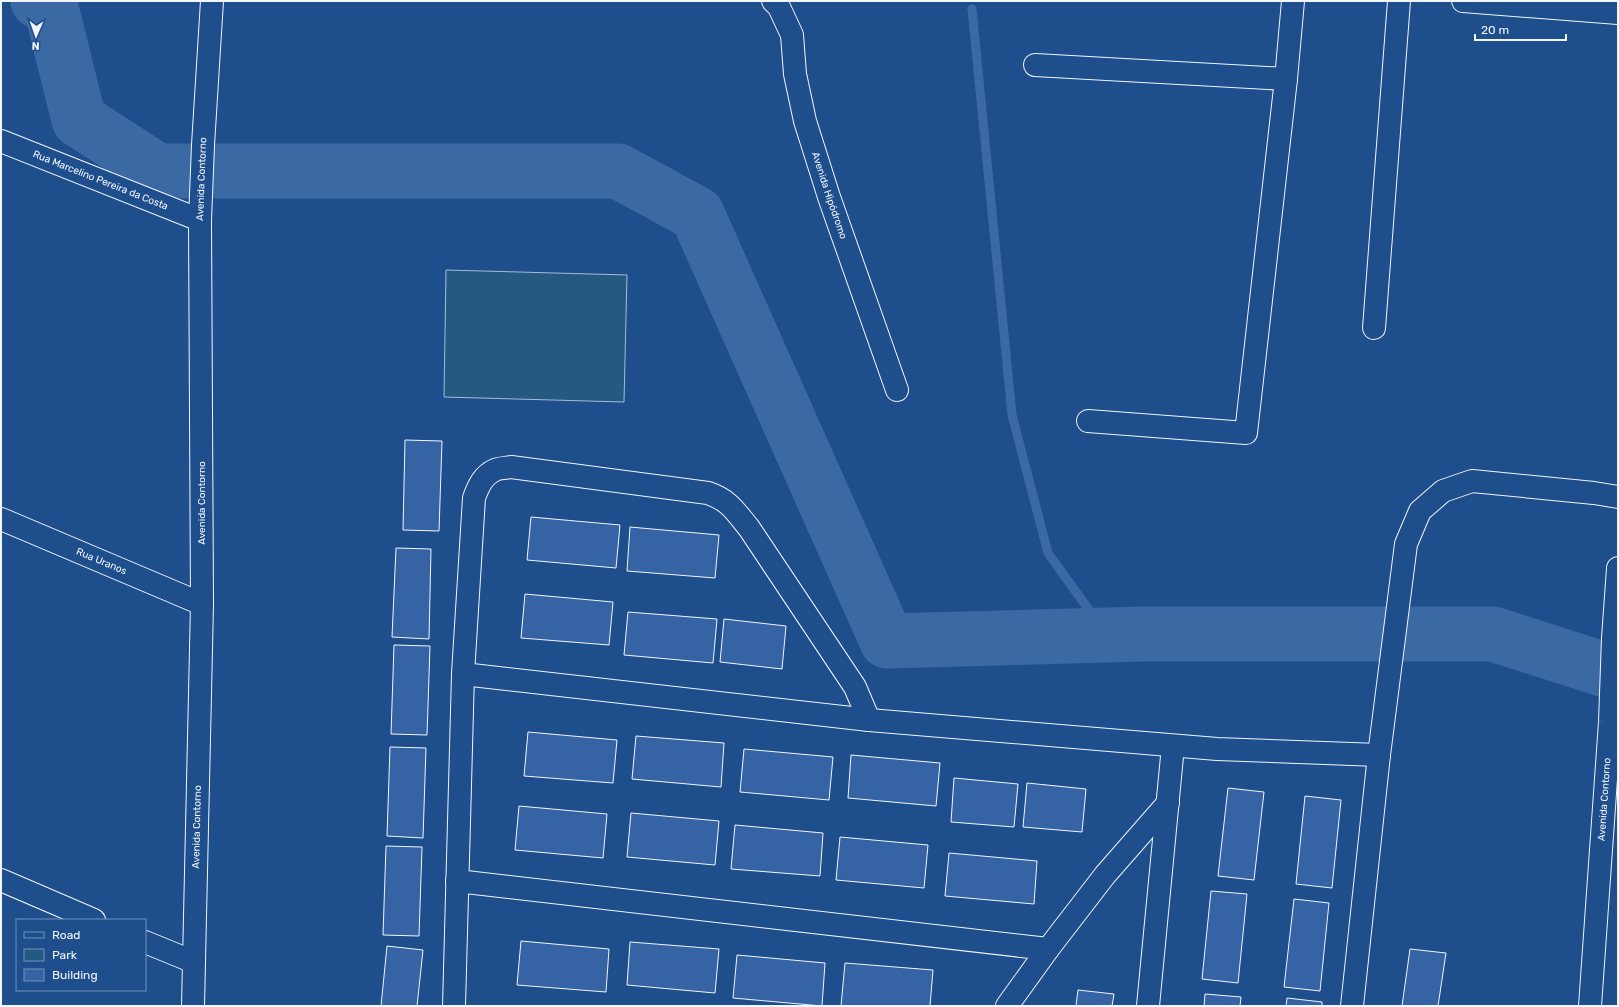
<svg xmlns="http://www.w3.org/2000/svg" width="1619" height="1007" viewBox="0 0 1619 1007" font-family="Rubik,sans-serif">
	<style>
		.green { fill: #245a82; stroke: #a8bbd7 }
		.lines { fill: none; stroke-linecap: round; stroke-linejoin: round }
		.stream { stroke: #3b69a3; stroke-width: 9 }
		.river { stroke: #3b69a3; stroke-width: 55 }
		.building { fill: #3563a3; stroke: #f2f6ff }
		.minor-casing { stroke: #f2f6ff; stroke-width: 24 }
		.minor { stroke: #1f4e8c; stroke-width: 22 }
		.labels { text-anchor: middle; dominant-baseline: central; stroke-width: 3; stroke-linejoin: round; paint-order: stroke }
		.street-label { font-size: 10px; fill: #f2f6ff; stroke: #1f4e8c }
	</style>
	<rect width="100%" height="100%" fill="#1f4e8c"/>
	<path class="green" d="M446,270L627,275L624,402L444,397Z"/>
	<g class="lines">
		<path class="stream" d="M972,9L1012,415L1048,553L1107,635"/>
		<path class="river" d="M38,1L51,7L79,120L158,171H618L697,214L887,641L1142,634H1493L1618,674"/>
	</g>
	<g class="building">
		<path d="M405,440L442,441L439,531L403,530Z"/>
		<path d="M531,517L620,525L616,568L527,560Z"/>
		<path d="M630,527L719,535L715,578L627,571Z"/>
		<path d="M396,548L431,549L429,639L392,637Z"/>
		<path d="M525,594L613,602L609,645L521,638Z"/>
		<path d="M628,612L717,619L713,663L624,655Z"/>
		<path d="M724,619L786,626L782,669L720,662Z"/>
		<path d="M394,645L430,646L427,735L391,734Z"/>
		<path d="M528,732L617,740L613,783L524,776Z"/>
		<path d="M636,736L724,743L721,787L632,779Z"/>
		<path d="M390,747L426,748L423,838L387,836Z"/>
		<path d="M744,749L833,757L829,800L740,792Z"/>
		<path d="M851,755L940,763L936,806L848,798Z"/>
		<path d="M954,778L1018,784L1014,827L951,822Z"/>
		<path d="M1027,783L1086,789L1082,832L1023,827Z"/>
		<path d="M1228,788L1264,792L1254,880L1218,876Z"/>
		<path d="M1305,796L1341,800L1332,888L1296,884Z"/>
		<path d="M519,806L607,814L603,858L515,850Z"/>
		<path d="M631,813L719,821L715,865L627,857Z"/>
		<path d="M735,825L823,833L820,876L731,869Z"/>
		<path d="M840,837L928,845L924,888L836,880Z"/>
		<path d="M386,846L422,847L419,936L383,935Z"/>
		<path d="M949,853L1037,861L1034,904L945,896Z"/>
		<path d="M1211,891L1247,894L1238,983L1202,979Z"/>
		<path d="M1294,899L1329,903L1320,991L1284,987Z"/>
		<path d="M521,941L609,949L606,992L517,985Z"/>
		<path d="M630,942L719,949L715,993L627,985Z"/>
		<path d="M387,946L423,950L417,1006H381Z"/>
		<path d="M1410,949L1446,953L1438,1006H1402Z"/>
		<path d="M737,955L825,963L822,1006L733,998Z"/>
		<path d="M845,963L933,970L930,1006H841Z"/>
		<path d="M1078,990L1114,994L1112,1006H1076Z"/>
		<path d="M1205,994L1241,997L1240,1006H1204Z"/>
		<path d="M1287,998L1322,1002V1006H1286Z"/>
	</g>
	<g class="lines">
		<defs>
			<g id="minor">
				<path id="s1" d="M773,1L779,7L792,35L795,74L805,121L829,197L897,390"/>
				<path d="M1463,1L1618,13"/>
				<path d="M1035,65L1286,79"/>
				<path id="s2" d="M1,141L200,220"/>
				<path d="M1374,328L1399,1"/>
				<path d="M1088,421L1246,433L1286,79L1293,1"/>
				<path id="s3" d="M1,519L202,604"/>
				<path d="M463,674L869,720L1217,749L1379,755"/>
				<path d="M1,880L94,920"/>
				<path d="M457,881L1048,949"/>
				<path d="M145,942L194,962"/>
				<path id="s4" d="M193,1006L202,604L200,220L203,145L212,1"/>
				<path d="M454,1006L463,674L474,498C478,487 483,475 495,470C499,468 506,468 511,467L708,493C729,500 735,511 749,528L855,687L869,720"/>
				<path d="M1007,1006L1048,949L1105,875L1168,803"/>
				<path d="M1148,1006L1173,746"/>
				<path d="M1352,1006L1379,755L1406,544L1420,511L1443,491L1472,481L1594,493L1618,497"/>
				<path id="s5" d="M1590,1006L1610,722L1613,638L1618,568"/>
			</g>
		</defs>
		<use href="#minor" class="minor-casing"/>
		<use href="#minor" class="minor"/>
	</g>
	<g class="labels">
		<g class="street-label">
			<text stroke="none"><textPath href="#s4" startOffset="827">Avenida Contorno</textPath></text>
			<text stroke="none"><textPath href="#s2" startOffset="107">Rua Marcelino Pereira da Costa</textPath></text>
			<text stroke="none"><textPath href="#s1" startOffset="205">Avenida Hipódromo</textPath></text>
			<text transform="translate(202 503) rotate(-90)">Avenida Contorno</text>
			<text stroke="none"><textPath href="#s3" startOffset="109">Rua Uranos</textPath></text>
			<text stroke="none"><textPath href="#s5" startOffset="207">Avenida Contorno</textPath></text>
			<text stroke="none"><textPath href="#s4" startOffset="179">Avenida Contorno</textPath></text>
		</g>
	</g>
	<rect width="1619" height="1007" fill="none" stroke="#f2f6ff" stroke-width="4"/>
	<rect x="16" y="919" width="130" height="72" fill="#1f4e8c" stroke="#7391ba"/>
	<rect x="24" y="932" width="20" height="6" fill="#1f4e8c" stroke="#7391ba"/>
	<text x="52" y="939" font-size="12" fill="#f2f6ff">Road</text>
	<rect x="24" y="949" width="20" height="12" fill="#245a82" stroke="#7391ba"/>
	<text x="52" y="959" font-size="12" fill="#f2f6ff">Park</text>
	<rect x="24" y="969" width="20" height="12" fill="#3563a3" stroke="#7391ba"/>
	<text x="52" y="979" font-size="12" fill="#f2f6ff">Building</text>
	<g transform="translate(36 36) rotate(182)" stroke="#1f4e8c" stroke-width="3" paint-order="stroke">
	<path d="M0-3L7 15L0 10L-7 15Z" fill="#f2f6ff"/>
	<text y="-6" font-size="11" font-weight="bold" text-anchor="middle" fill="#f2f6ff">N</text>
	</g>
	<path d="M1475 34v6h91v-6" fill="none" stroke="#f2f6ff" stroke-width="2"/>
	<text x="1481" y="34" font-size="12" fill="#f2f6ff" stroke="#1f4e8c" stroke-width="3" paint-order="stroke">20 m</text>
</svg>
